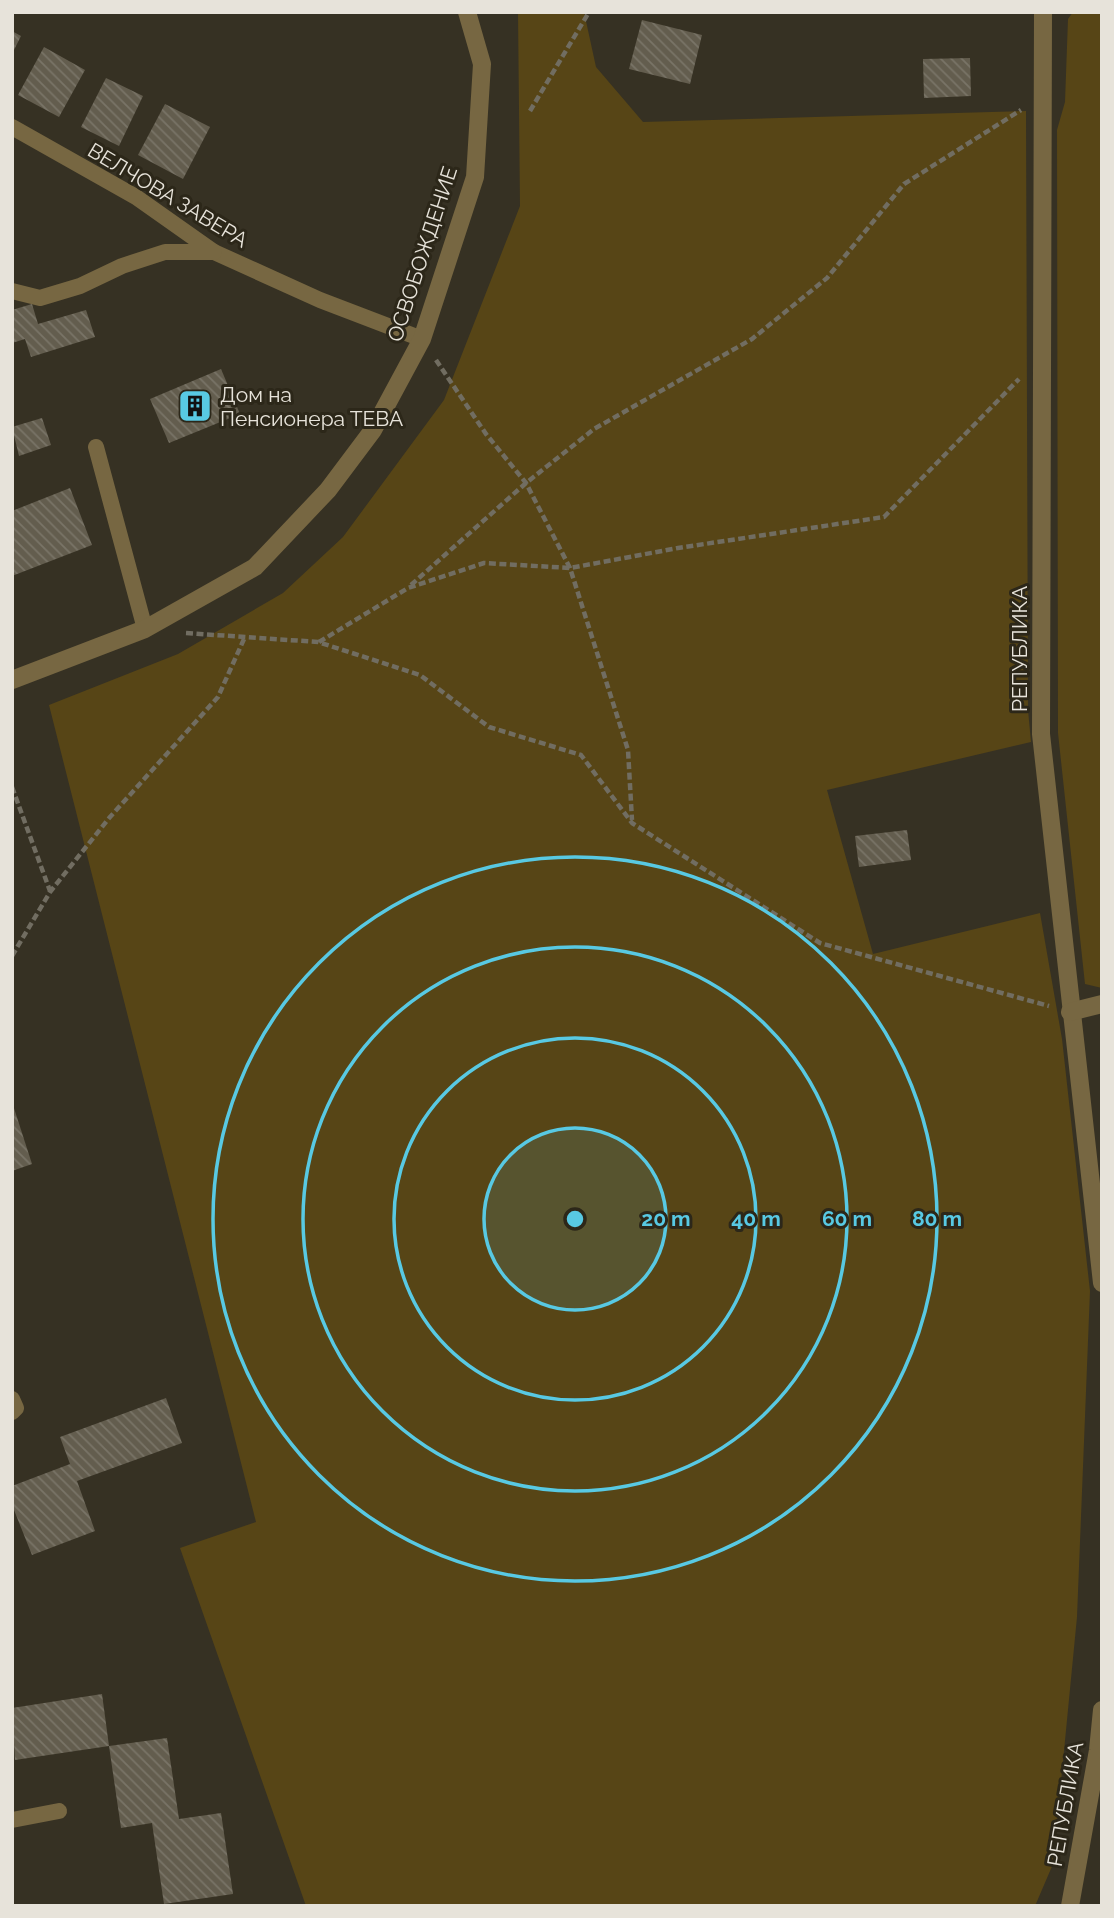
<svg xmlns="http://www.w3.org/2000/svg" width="1114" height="1918" viewBox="0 0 1114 1918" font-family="Raleway,sans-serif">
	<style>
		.grass { fill: #574516 }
		.building { fill: url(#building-back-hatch) }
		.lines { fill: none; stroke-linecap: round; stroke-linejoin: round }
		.path { stroke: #716d61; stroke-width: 4.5; stroke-dasharray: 7 3.5; stroke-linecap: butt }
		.service { stroke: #776742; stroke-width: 16 }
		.minor { stroke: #776742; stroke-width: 18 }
		.ring { fill: none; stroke: #58c9e3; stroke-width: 3.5 }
		.labels { text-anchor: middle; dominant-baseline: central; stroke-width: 6; stroke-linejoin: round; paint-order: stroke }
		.street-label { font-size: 21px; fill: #e7e3da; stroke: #2c2719 }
		.poi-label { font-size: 21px; fill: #e7e3da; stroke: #2c2719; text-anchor: start }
		.centre { fill: #58c9e3; stroke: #2c2719; stroke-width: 3.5 }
		.ring-label { font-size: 21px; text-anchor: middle; font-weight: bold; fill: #58c9e3; stroke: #2c2719; stroke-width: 6; stroke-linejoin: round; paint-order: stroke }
	</style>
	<defs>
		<pattern id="building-back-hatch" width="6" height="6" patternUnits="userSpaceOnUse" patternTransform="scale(1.75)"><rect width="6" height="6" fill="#635d4e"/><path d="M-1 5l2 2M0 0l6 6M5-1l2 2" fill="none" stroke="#797467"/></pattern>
	</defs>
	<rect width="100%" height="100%" fill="#363123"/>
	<g class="grass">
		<path d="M518,12H584L596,67L643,122L1026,111L1028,710L1031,742L827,790L873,954L1040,913L1062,1039L1090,1291L1077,1617L1053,1864L1035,1906H306L180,1548L256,1522L49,705L178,654L283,593L343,537L444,400L520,206Z"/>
		<path d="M1073,12H1102V988L1085,984L1058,733L1057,130L1065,102L1068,19Z"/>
	</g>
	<g class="building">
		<path d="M642,20L702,35L690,84L629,69Z"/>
		<path d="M12,31L21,36L12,54Z"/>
		<path d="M44,47L85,70L59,117L18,95Z"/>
		<path d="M970,58L971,96L924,98L923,59Z"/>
		<path d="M106,78L143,96L119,146L81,127Z"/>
		<path d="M165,104L210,127L183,179L138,155Z"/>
		<path d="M32,304L38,324L86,310L95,337L31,357L25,339L12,343V310Z"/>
		<path d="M221,369L240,414L169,443L150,399Z"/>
		<path d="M42,418L51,445L19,456L12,427Z"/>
		<path d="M70,488L92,545L12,576V511Z"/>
		<path d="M907,830L911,860L859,867L855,836Z"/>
		<path d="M12,1102L32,1164L12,1171Z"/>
		<path d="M166,1398L182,1443L77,1481L95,1531L32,1555L12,1505V1486L70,1464L60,1437Z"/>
		<path d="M102,1694L109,1746L15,1760L12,1708Z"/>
		<path d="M167,1738L179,1819L221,1813L233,1894L164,1904L152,1823L121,1828L109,1746Z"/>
	</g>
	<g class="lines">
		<g class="path">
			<path d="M530,111L589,12"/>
			<path d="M436,360L486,434L526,483L570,568L628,750L632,820"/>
			<path d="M411,585L526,483L594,429L752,339L827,278L904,184L1021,110"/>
			<path d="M186,633L318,642L420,675L489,727L581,755L632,823L820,943L1049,1006"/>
			<path d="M319,642L408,588L484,563L570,568L678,548L884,517L1019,379"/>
			<path d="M12,787L50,891"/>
			<path d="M12,956L50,892L110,817L218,697L244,639"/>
		</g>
		<g class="service">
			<path d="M12,127L136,197L214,252L320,300L422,339"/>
			<path d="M12,291L40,298L80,286L122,266L165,252H214"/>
			<path d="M96,447L145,629"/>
			<path d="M12,1399L16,1408L12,1412"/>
			<path d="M12,1820L59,1811"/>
		</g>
		<g class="minor">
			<path d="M1043,12L1041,734L1102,1283"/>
			<path d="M12,680L145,629L255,567L328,490L373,430L422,339L475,177L482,64L467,12"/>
			<path d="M1070,1012L1102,1004"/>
			<path d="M1070,1906L1098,1750L1102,1710"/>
		</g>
	</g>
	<circle cx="575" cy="1219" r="91" fill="#58c9e3" fill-opacity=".12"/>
	<g class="ring">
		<circle cx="575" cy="1219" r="91"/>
		<circle cx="575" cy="1219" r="181"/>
		<circle cx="575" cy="1219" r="272"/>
		<circle cx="575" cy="1219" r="362"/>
	</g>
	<defs>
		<symbol id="building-square" viewBox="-11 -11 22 22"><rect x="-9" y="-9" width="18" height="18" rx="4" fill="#58c9e3" stroke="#2c2719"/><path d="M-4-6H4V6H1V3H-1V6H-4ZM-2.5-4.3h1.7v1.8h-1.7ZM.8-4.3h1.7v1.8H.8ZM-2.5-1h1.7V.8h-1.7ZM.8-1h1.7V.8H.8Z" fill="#111"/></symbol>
	</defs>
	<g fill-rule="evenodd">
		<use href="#building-square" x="176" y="387" width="38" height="38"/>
	</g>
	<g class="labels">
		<g class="street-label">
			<text transform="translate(168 195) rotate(31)">ВЕЛЧОВА ЗАВЕРА</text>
			<text transform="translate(422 254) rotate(-72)">ОСВОБОЖДЕНИЕ</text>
			<text transform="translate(1019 649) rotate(-90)">РЕПУБЛИКА</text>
			<text transform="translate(1065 1804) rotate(-80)">РЕПУБЛИКА</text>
		</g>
		<g class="poi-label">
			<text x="220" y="394">Дом на<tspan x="220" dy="24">Пенсионера ТЕВА</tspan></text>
		</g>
	</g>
	<circle cx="575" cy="1219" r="10" class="centre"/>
	<g class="ring-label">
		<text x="666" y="1226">20 m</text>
		<text x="756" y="1226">40 m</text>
		<text x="847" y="1226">60 m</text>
		<text x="937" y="1226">80 m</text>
	</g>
	<rect width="1114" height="1918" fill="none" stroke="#e7e3da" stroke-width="28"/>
</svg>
